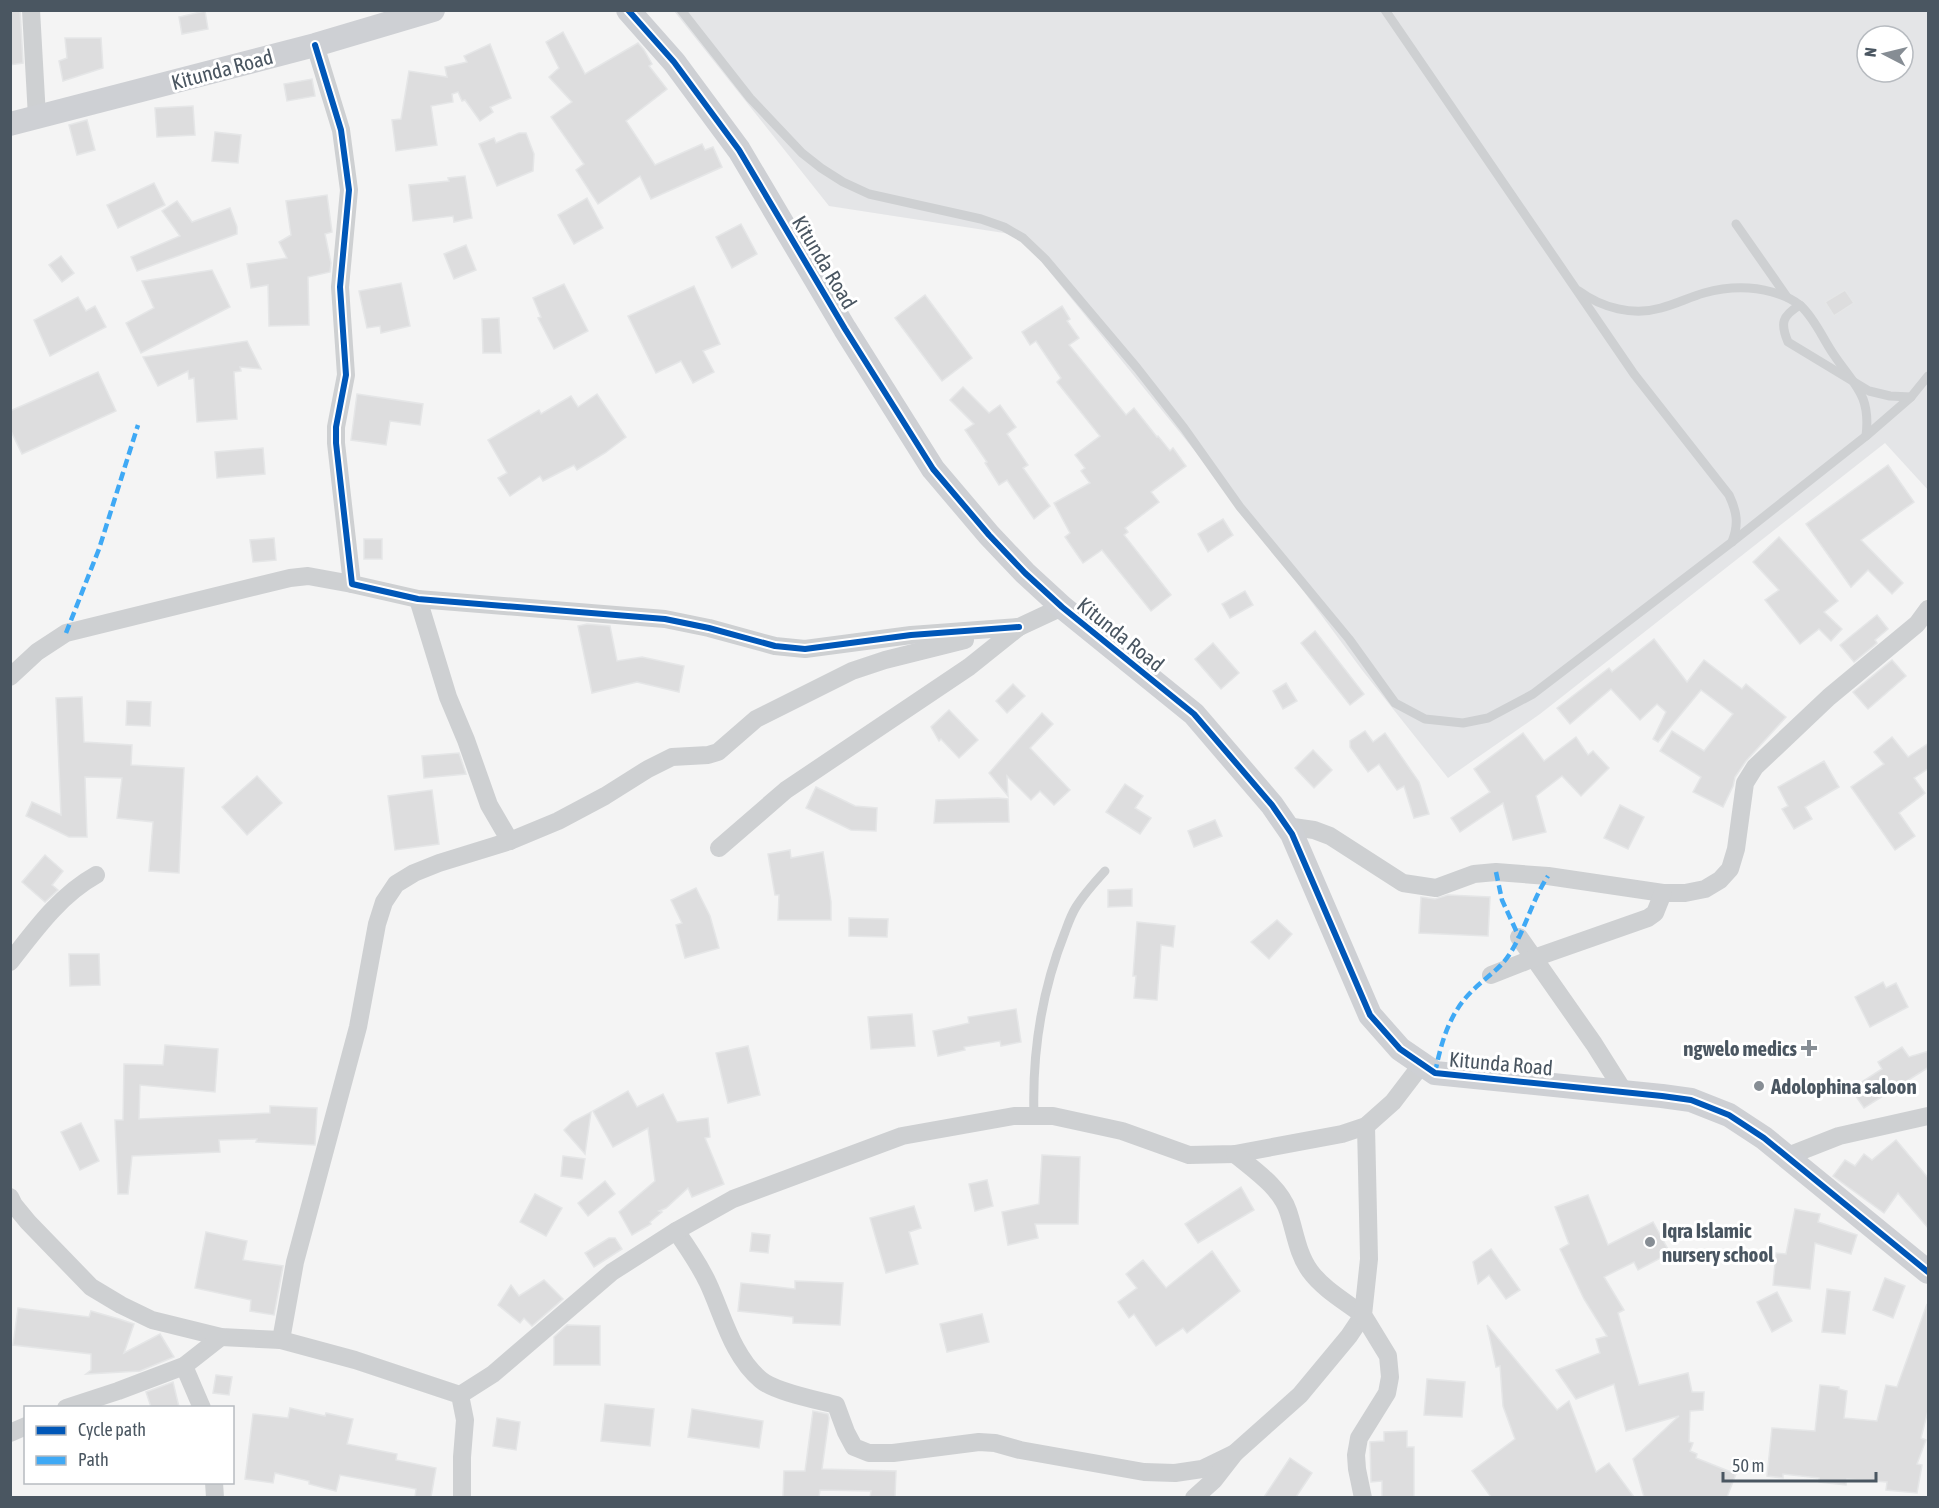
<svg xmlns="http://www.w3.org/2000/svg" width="1939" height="1508" viewBox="0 0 1939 1508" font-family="'Asap Condensed',sans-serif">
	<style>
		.airport { fill: #e4e5e7; fill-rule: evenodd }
		.building { fill: #ddddde; stroke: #e5e6e7; stroke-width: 1.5 }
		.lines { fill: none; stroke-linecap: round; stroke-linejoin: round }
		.lane { stroke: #ced0d2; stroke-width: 9 }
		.street { stroke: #ced0d2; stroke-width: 18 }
		.secondary { stroke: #ced0d4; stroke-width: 24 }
		.quiet { stroke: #3fa9f5; stroke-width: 4.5; stroke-dasharray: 9 4.5; stroke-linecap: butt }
		.cycleway-casing { stroke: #fff; stroke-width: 10 }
		.cycleway { stroke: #0057b8; stroke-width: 6 }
		.poi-dot { fill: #868d94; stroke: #fff; stroke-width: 2 }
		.labels { text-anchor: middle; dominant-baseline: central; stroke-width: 6; stroke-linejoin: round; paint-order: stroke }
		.street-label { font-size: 21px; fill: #4a5661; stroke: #fff }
		.poi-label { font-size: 21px; font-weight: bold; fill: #4a5661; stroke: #fff; text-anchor: start }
	</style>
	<rect width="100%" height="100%" fill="#f4f4f4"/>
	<path class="airport" d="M674,11H1928V490L1885,443L1540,714L1448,778L1362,670L1250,519L1028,245L1017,236L1004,233L829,206ZM1867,36H1903V72H1867Z"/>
	<g class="building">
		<path d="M10,10H20L23,63L10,65Z"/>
		<path d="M205,11L208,29L182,34L179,17Z"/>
		<path d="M563,32L585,74L638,43L644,50L652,64L649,66L667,89L626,121L655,165L702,144L705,150L713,147L722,167L651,199L640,176L598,204L576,170L584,164L551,117L572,102L549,77L559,68L546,42Z"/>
		<path d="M65,38H101L103,68L63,81L59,61L67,58Z"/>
		<path d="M490,44L511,98L490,107L493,112L480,121L465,100L462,101L458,92L452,94L453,102L431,106L437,145L396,151L392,120L401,119L409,71L447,77L445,67L467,62L464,56Z"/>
		<path d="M312,79L315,96L287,101L284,84Z"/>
		<path d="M193,106L195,135L157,137L155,108Z"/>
		<path d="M87,120L95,150L77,155L69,125Z"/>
		<path d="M215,132L241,135L238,163L212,161Z"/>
		<path d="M519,133H526L534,154L533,171L497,186L479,144L494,138L496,143Z"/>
		<path d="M465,176L472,218L454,222L453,216L413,221L409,185L449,181L448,178Z"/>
		<path d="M154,183L165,205L118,228L107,205Z"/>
		<path d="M327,195L332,232L325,234L331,263L330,272L308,277L309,325L269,326L268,285L251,288L247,264L287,258L279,242L291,235L286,201Z"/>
		<path d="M587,198L603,228L574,244L558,215Z"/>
		<path d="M177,201L192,222L230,208L237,227V234L137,271L131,257L180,236L162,211Z"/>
		<path d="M741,224L757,254L732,268L716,237Z"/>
		<path d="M466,245L476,270L454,279L444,254Z"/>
		<path d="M61,256L74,273L62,282L49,265Z"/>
		<path d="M212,270L230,307L141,353L126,323L154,308L142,281Z"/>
		<path d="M401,283L410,326L381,333L380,326L367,328L359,291Z"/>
		<path d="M564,284L588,331L554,349L538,318L541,317L533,298Z"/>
		<path d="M694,286L720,344L703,351L714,372L693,383L681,361L656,373L628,316Z"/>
		<path d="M1845,290L1854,303L1834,316L1825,302Z"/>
		<path d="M925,295L972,358L942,381L895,318Z"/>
		<path d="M78,297L86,311L95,306L106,327L50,356L34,320Z"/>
		<path d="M1062,306L1070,319L1067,321L1079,338L1069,345L1126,415L1134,408L1157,437L1158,436L1170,451L1173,448L1186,466L1151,492L1159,502L1125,528L1128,532L1124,535L1171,595L1151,611L1102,550L1083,563L1065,537L1070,533L1054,503L1090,483L1081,471L1085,468L1075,455L1100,436L1057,382L1061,378L1036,341L1030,345L1022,332Z"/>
		<path d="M499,318L501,353H483L482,319Z"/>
		<path d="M247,341L261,369L240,367L241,371L234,372L237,419L197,422L194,378L189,379L188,371L158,386L143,357Z"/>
		<path d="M98,372L116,411L22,454L10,429V411Z"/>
		<path d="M963,387L989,413L1000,405L1016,427L1007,434L1028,465L1023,468L1050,506L1034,519L1007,480L999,485L985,463L987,462L965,430L974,424L950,400Z"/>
		<path d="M357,394L423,404L420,425L390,421L386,445L351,440Z"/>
		<path d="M597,394L626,437L605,453L577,470L574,465L543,481L540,476L510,496L498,478L507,473L488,440L539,410L541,414L571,396L578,407Z"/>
		<path d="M263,448L265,474L217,478L215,452Z"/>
		<path d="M1888,465L1914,502L1861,540L1903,583L1892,594L1868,570L1851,587L1806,524Z"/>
		<path d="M1223,519L1233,535L1208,552L1198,534Z"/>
		<path d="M1779,537L1838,601L1824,612L1842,629L1831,641L1819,629L1800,644L1765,600L1779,590L1753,562Z"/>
		<path d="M274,538L276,560L253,562L250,540Z"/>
		<rect x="364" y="539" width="18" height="20"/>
		<path d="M1245,591L1253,605L1230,618L1222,604Z"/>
		<path d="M1877,615L1888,629L1875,640L1877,643L1854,662L1840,645Z"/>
		<path d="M587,624L610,626L617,661L642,657L684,666L679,692L637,682L592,693L578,626Z"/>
		<path d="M1315,631L1364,694L1350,705L1301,643Z"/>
		<path d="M1654,639L1687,682L1704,660L1742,689L1746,684L1786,717L1746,761L1735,777L1733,786L1723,807L1693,792L1701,777L1660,751L1672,731L1704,751L1733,714L1701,690L1658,742L1653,739L1666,712L1657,704L1640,720L1611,689L1570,724L1557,708L1609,668L1612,672Z"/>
		<path d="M1213,643L1239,673L1221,689L1195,659Z"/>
		<path d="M1892,660L1906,676L1868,709L1853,692Z"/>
		<path d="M1286,683L1297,701L1283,709L1273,691Z"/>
		<path d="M1013,684L1025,696L1007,713L996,701Z"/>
		<path d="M82,697L84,742L132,745L131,765L184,768L179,873L149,871L153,822L117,818L122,778L85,777L87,837H69L26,816L32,802L61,815L56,698Z"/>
		<path d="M127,701L151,702L150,726L126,725Z"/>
		<path d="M949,710L978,740L959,758L941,739L939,741L931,727Z"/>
		<path d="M1042,713L1053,724L1030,748L1070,790L1054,805L1040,791L1031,800L1007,776L1008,796L989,773Z"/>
		<path d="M1365,731L1373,742L1385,733L1419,782L1429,814L1414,818L1404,786L1397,790L1379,764L1368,772L1350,747V741Z"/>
		<path d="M1523,733L1544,761L1576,737L1588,755L1593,751L1609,768L1581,796L1562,776L1536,796L1546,832L1513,840L1503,803L1460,832L1451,818L1490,792L1474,769Z"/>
		<path d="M1892,737L1908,757L1929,743V768L1914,778L1925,793L1899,813L1915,836L1895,850L1851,787L1884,764L1874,752Z"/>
		<path d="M1313,750L1332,770L1314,788L1295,768Z"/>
		<path d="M459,753L466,774L424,778L422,756Z"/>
		<path d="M1824,761L1839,787L1805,807L1812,819L1794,829L1782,809L1788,806L1778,787Z"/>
		<path d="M257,776L282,803L247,835L222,807Z"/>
		<path d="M1125,784L1143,796L1135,808L1151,818L1140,834L1106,812Z"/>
		<path d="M816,787L855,806L877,808L876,831L851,830L806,808Z"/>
		<path d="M432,790L439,844L395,850L388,796Z"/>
		<path d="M998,798L1008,799L1009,822L934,823L936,800Z"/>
		<path d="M1620,805L1644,817L1628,849L1604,838Z"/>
		<path d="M1215,820L1222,836L1194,847L1188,831Z"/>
		<path d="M790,850L791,858L823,852L831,902V920H778L779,895H775L768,854Z"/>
		<path d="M45,855L63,871L52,885L58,890L45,902L22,882Z"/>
		<path d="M696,888L710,916L719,948L685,958L676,925L682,923L671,900Z"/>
		<path d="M1132,889V906L1108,907V890Z"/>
		<path d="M1448,895L1490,897L1488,936L1419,933L1421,897L1435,899Z"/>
		<path d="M849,918L888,919L887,937L849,936Z"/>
		<path d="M1277,920L1292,934L1269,959L1251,942Z"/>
		<path d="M1137,922L1175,926L1173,947L1161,945L1157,1000L1134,998L1136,976H1133Z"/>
		<path d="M69,954H99L100,985L70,986Z"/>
		<path d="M1883,982L1886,988L1896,983L1908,1007L1870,1027L1855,997Z"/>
		<path d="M1016,1009L1021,1042L1001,1046L1000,1041L964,1047L965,1050L938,1056L933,1031L969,1023L968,1017Z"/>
		<path d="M912,1014L915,1046L871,1049L868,1017Z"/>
		<path d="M165,1045L218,1049L215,1092L140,1085L139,1119L270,1113V1106L317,1108L315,1145L256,1142L257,1139L219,1140L220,1152L132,1156L128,1194H118L115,1120H123L124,1064L163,1065Z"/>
		<path d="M748,1046L760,1095L728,1103L716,1053Z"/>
		<path d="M1902,1047L1909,1057L1929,1051V1067L1864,1108L1851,1089L1882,1069L1878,1062Z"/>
		<path d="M628,1091L637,1107L663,1094L677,1122L708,1118L710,1137L705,1138L724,1184L692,1197L688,1188L666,1208L659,1211L662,1212L650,1222L651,1224L632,1235L619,1212L655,1181L648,1128L613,1147L593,1111Z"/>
		<path d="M591,1112L585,1154L564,1130L572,1122Z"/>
		<path d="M81,1123L99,1161L80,1170L61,1132Z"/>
		<path d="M1896,1140L1929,1179V1229L1898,1193L1884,1213L1833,1176L1845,1160L1855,1166L1864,1154L1872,1160Z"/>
		<path d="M1042,1155L1080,1157L1078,1224H1035L1038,1238L1008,1245L1002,1212L1039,1204Z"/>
		<path d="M563,1156L585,1159L582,1179L561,1176Z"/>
		<path d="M987,1180L993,1206L975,1211L969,1184Z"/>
		<path d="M605,1181L615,1194L588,1216L578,1203Z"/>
		<path d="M1241,1187L1254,1210L1198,1243L1185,1224Z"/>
		<path d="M535,1194L562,1208L546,1236L520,1222Z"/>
		<path d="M1588,1195L1608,1245L1653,1222L1670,1253L1638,1270L1634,1262L1604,1277L1624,1310L1618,1313L1639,1385L1688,1373L1692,1392H1704L1703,1410L1690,1411L1689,1442L1693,1443L1690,1451L1697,1454L1696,1458L1736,1474L1727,1497H1644L1633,1459L1679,1416L1626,1431L1614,1384L1576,1399L1556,1370L1600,1353L1596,1339L1607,1336L1584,1299L1560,1249L1569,1244L1555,1207Z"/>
		<path d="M914,1206L921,1228L909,1232L918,1264L886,1273L870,1218Z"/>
		<path d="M1795,1209L1820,1214L1818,1222L1857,1235L1851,1254L1815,1243L1810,1289L1773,1285L1776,1253L1786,1254Z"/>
		<path d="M206,1232L247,1241L243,1260L283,1266L274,1315L250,1311L251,1300L195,1288Z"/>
		<path d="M752,1233L770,1235L768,1253L750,1251Z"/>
		<path d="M609,1238H615L622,1249L594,1267L585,1253Z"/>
		<path d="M1491,1249L1520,1290L1506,1299L1489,1275L1478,1284L1473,1262Z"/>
		<path d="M1212,1251L1240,1291L1187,1333L1183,1328L1156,1346L1134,1314L1129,1318L1118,1302L1137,1288L1126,1274L1143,1260L1166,1288Z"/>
		<path d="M1885,1278L1905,1286L1893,1318L1873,1310Z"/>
		<path d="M544,1280L563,1299L532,1326L524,1318L520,1323L498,1305L511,1285L519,1296Z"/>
		<path d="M795,1281L843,1283L840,1325L793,1323V1317L738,1311L741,1283L795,1289Z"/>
		<path d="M1827,1289L1850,1292L1845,1334L1822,1332Z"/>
		<path d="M1777,1292L1792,1321L1772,1332L1757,1302Z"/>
		<path d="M1927,1304L1929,1407L1921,1438L1926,1440L1917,1464L1922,1465L1917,1493L1886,1490L1887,1482L1847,1479L1846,1485L1819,1482V1478L1783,1474V1478L1767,1476L1772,1428L1815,1431L1820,1385L1839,1387V1389L1847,1391L1844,1418L1877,1421L1886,1385L1897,1387Z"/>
		<path d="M18,1308L89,1317L91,1311L119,1319L134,1324L124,1353L160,1334L174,1357L140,1371L86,1374L91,1370V1354L13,1345Z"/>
		<path d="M982,1314L989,1342L947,1352L940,1324Z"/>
		<path d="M567,1325L600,1326V1365H554V1337Z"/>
		<path d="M1487,1325L1557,1410L1569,1401L1596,1472L1609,1463L1634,1497H1491L1472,1471L1515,1439L1503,1406L1500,1366L1496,1367Z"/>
		<path d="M216,1375L232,1377L229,1395L213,1393Z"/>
		<path d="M1427,1379L1465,1382L1462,1417L1424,1415Z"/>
		<path d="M173,1382L179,1407H151L146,1392Z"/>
		<path d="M605,1404L654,1409L650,1446L601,1441Z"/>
		<path d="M290,1408L325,1416L326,1413L353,1419L347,1444L397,1454L396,1460L436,1468L431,1497H415L416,1489L340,1475L336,1491L309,1484V1481L275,1473L273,1483L245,1479L253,1414L288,1418Z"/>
		<path d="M692,1409L763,1421L759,1448L688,1437Z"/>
		<path d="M813,1411L828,1414L829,1418L822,1469L896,1471L895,1497H870L871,1491L820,1490L819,1497H783L784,1471H805Z"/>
		<path d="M497,1418L520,1422L516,1450L493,1446Z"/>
		<path d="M1407,1431V1447H1414V1497H1382V1481L1371,1482L1370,1442L1384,1441V1432Z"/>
		<path d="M1290,1458L1312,1473L1296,1497H1264Z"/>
	</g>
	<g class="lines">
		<g class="lane">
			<path d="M681,10L750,98L802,153L821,168L843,182L869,194L981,219L1004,227L1023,238L1045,259L1137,368L1184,428L1240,507L1349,639L1395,703L1425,719L1463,723L1488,718L1533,694L1732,542L1866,436L1911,397L1928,376"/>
			<path d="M1385,10L1634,374L1729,495C1737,512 1739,524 1732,542"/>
			<path d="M1736,224L1787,297"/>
			<path d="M1579,291C1602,308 1633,316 1661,308C1676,304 1690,297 1704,293C1726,287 1750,286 1772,292C1783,295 1792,299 1801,306C1815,319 1823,339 1834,355C1855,386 1871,395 1866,436"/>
			<path d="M1800,305C1782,316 1780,323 1788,342L1869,391L1890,396L1911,397"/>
			<path d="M1034,1116C1032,1054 1042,990 1065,932C1068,924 1071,915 1076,907C1084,894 1094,883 1105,871"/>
		</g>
		<g class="street">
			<path d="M31,10L37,117"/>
			<path d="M315,45L341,130L349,190L340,287L346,375L336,427V443L352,584L418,599L665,619L709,628L775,646L805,649L911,635L1019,627"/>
			<path d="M418,599L448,697L466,740L489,805L510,841"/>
			<path d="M1007,630L1019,627L1062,607"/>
			<path d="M10,677L37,652L66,633L290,578L308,576L352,584"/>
			<path d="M1286,826L1314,830L1330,836L1403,883L1436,888L1474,874L1496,872L1548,876L1663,893H1685L1705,889L1720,880L1730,869L1736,849L1745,783L1755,767L1829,697L1917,624L1928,609"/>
			<path d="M719,848L786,790L969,667L1019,627"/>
			<path d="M1519,937L1594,1044L1623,1090"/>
			<path d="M10,962C35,930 60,895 96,875"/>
			<path d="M1491,975L1534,958L1648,918L1655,913L1663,893"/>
			<path d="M1788,1156L1839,1136L1928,1116"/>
			<path d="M10,1197L14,1205L28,1222L91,1287L121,1305L152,1320L221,1337L281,1340L355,1360L460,1395L465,1420L462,1457V1498"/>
			<path d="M676,1231C688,1248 699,1264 708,1283C723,1315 732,1356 761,1380C775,1392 817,1400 836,1405L846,1432L854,1447L869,1453H893L979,1442L995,1443L1020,1450L1144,1472L1175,1473L1202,1469L1235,1453"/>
			<path d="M281,1340L295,1262L358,1027L377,924L384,902L396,884L414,873L439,863L510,841L558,821L605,796L648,769L672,757L708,755L718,752L756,719L852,671L885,660L965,640"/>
			<path d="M184,1366L202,1408"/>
			<path d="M460,1395L493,1374L612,1272L676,1231L733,1199L902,1136L1014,1116H1053L1122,1131L1189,1155L1235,1154L1342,1134L1366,1126L1393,1102L1422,1064"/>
			<path d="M66,1408L118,1391L184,1366L221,1337"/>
			<path d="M10,1433L26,1426"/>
			<path d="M214,1482L215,1498"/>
			<path d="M1194,1498L1214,1480L1235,1453L1300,1395L1349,1336L1363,1315C1346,1302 1323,1289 1310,1271C1297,1253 1295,1231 1288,1211C1280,1187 1254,1170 1235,1154"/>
			<path d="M1363,1498L1357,1469L1356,1455L1359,1438L1387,1393L1390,1377L1388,1356L1363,1315L1369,1259L1366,1126"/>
		</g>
		<g class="secondary">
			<path d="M628,10L674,62L739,150L845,329L933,469L989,535L1025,573L1062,607L1194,714L1272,805L1292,834L1370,1015L1400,1049L1435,1073L1662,1096L1691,1100L1729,1115L1764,1138L1928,1272"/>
			<path d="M10,124L315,45L433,10"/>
		</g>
		<g class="quiet">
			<path d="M66,633L99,549L138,425"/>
			<path d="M1496,872L1502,900L1519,937"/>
			<path d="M1435,1073C1441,1043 1449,1013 1473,990C1485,978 1499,970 1509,955C1525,931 1531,902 1548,876"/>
		</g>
		<defs>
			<g id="cycleway">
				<path d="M628,10L674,62L739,150L845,329L933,469L989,535L1025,573L1062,607L1194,714L1272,805L1292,834L1370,1015L1400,1049L1435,1073L1662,1096L1691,1100L1729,1115L1764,1138L1928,1272"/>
				<path d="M315,45L341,130L349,190L340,287L346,375L336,427V443L352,584L418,599L665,619L709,628L775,646L805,649L911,635L1019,627"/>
			</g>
		</defs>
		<use href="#cycleway" class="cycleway-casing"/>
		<use href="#cycleway" class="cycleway"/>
	</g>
	<g class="poi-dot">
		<path d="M1806 1039h6v6h6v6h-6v6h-6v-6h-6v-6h6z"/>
		<circle cx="1759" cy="1086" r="6"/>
		<circle cx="1650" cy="1242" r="6"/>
	</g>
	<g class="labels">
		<g class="street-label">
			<text transform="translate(222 69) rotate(-15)">Kitunda Road</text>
			<text transform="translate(825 262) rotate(59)">Kitunda Road</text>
			<text transform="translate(1121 634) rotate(39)">Kitunda Road</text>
			<text transform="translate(1501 1063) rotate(5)">Kitunda Road</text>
		</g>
		<g class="poi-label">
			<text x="1797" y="1048" text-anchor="end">ngwelo medics</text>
			<text x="1771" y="1086">Adolophina saloon</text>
			<text x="1662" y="1230">Iqra Islamic<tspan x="1662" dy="24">nursery school</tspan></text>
		</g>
	</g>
	<rect width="1939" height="1508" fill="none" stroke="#4a5661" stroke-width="24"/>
	<rect x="24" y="1406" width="210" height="78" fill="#ffffff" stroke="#b7bbc0" stroke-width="1.5"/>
	<rect x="36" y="1426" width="30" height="9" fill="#0057b8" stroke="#b7bbc0" stroke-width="1.5"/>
	<text x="78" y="1436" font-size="18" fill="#4a5661">Cycle path</text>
	<rect x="36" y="1456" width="30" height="9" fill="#3fa9f5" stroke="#b7bbc0" stroke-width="1.5"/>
	<text x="78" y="1466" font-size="18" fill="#4a5661">Path</text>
	<g transform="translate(1885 54) rotate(277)"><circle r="28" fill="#ffffff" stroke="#b7bbc0" stroke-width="1.5"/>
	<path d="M0-4.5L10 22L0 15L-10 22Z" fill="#868d94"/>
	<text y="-9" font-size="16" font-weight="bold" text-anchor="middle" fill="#4a5661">N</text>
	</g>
	<path d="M1723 1472v9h153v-9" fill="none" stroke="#4a5661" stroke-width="3"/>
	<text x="1732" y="1472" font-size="18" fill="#4a5661" stroke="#ffffff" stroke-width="4.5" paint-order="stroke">50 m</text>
</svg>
